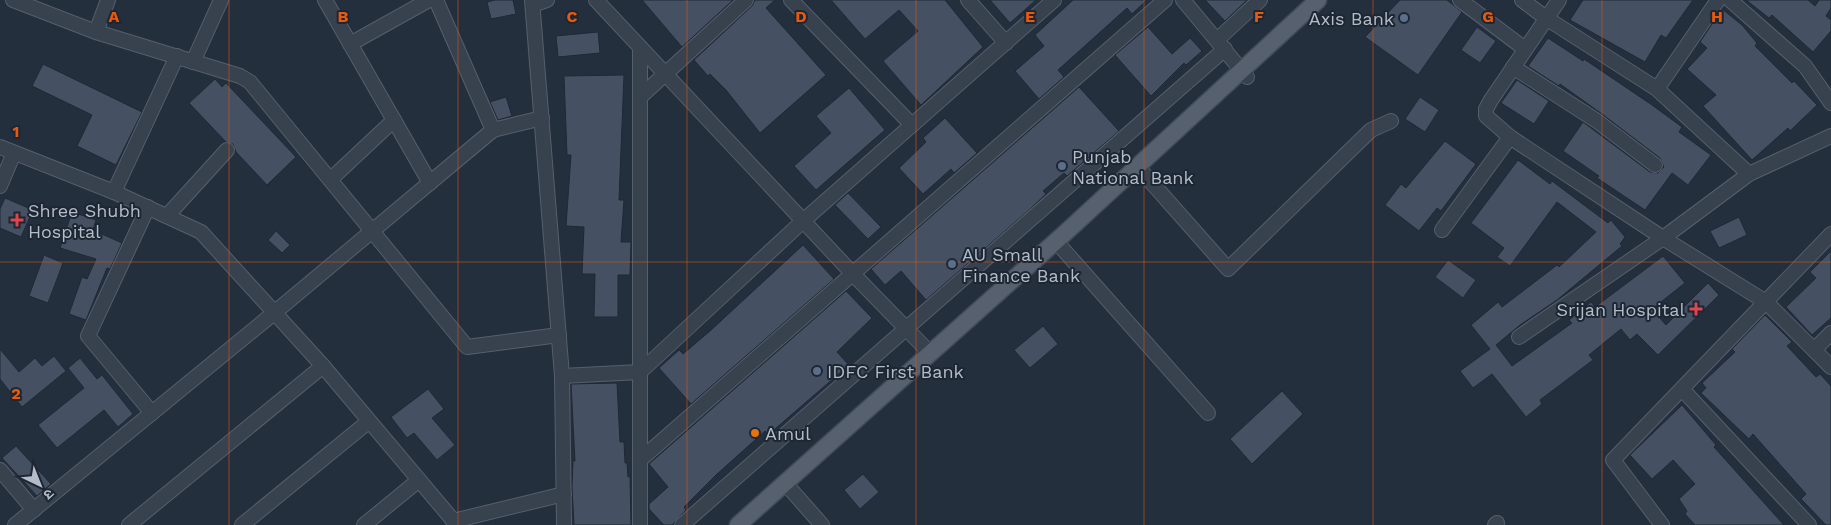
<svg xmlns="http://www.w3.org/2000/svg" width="1831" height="525" viewBox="0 0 1831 525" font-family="'Work Sans','Noto Sans Devanagari',sans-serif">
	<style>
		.building { fill: #455162; stroke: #1f2835 }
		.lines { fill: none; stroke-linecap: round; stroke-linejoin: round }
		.minor-casing { stroke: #565f6c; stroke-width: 16 }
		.major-casing { stroke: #414a57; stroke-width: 19 }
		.minor { stroke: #38414e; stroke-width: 14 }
		.major { stroke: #56606e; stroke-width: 16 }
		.grid { fill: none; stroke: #e8590c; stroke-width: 1; stroke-opacity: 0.55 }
		.service-dot { fill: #5c6f8a; stroke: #1d2633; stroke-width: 2 }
		.health-dot { fill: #e0444e; stroke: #1d2633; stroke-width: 2 }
		.food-dot { fill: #e8710a; stroke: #1d2633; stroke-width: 2 }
		.labels { text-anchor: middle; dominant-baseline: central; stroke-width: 4; stroke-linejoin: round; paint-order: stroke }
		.poi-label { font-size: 18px; fill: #b4bcc9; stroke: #1d2633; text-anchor: start }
		.grid-label { font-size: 16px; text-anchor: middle; font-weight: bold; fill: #e8590c; stroke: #1d2633; stroke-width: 4; stroke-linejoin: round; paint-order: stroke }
	</style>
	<rect width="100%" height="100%" fill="#242f3e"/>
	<g class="building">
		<path d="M495,0H513L516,14L491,19L487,2Z"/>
		<path d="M642,0H733L682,47Z"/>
		<path d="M755,0H775L766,8L826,75L760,133L726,90L710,74L708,76L694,60L752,6Z"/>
		<path d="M831,0H945L983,47L921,105L883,61L918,31L899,10L865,39Z"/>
		<path d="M990,0H1036L1010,23Z"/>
		<path d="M1073,0H1147L1132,14L1127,8L1058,70L1064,77L1039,99L1015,71L1044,46L1035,35Z"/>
		<path d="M1205,0H1247L1225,21Z"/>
		<path d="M1400,0H1447L1462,12L1418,75L1365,37Z"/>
		<path d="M1583,0H1693L1666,38L1661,35L1645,62L1570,20Z"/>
		<path d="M1746,0H1808L1815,6L1819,0H1831V8L1826,16L1831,20V31L1813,52L1772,15L1769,18Z"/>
		<path d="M1722,9L1742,25L1757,43L1755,46L1792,83L1794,81L1817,105L1790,131L1788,128L1752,160L1703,106L1716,95L1687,69L1707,48L1700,42Z"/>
		<path d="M1148,27L1172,54L1190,38L1202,51L1186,65L1184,63L1151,96L1115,55Z"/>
		<path d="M1477,27L1496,41L1480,63L1461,50Z"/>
		<path d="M598,32L600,53L558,57L556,36Z"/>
		<path d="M1548,38L1583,61L1584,59L1652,105L1682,127L1679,132L1711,155L1688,185L1672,173L1645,210L1597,178L1599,176L1563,151L1583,122L1650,172L1658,173L1664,167L1660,158L1602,114L1560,84L1559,86L1528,66Z"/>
		<path d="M43,64L142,112L116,165L77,146L92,115L32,86Z"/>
		<path d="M624,75L619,200H624L621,242H631L630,275H618V317H594L595,274H582L584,227L566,226L571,155H567L564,76Z"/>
		<path d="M215,79L222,87L226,83L296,157L267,185L236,152L233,144L226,142L189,103Z"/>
		<path d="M1517,80L1549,101L1534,124L1501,103Z"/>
		<path d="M1079,87L1119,131L1067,176L1064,173L1043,191L1046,194L1029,210L926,300L901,271L885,285L871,269Z"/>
		<path d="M849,88L885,130L816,190L794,166L831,133L816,116Z"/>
		<path d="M506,97L512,116L498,120L490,102Z"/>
		<path d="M1420,97L1439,110L1425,132L1405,119Z"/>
		<path d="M945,118L977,153L954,173L951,169L923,194L899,168L926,142L923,138Z"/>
		<path d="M1445,141L1476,164L1441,211L1437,208L1419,231L1385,205L1401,184L1406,188Z"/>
		<path d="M1518,160L1550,184L1552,181L1608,223L1611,220L1625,237L1620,244L1622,246L1557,300L1520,325L1496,345L1512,366L1572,323L1569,320L1591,302L1595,307L1663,256L1685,283L1652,309L1666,325L1708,283L1719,295L1658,355L1637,334L1630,340L1621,329L1589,355L1593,360L1540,400L1542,404L1526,417L1492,374L1473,388L1460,371L1490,349L1471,325L1498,302L1502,307L1557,265L1559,267L1596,232L1557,202L1510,266L1497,257L1504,248L1471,223Z"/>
		<path d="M848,193L881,227L868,239L835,205Z"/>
		<path d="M5,198L33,210L21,237L0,228V209Z"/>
		<path d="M72,212L96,220L93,230L122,243L110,269L107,268L86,320L69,314L82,277L87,279L96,259L60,248Z"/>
		<path d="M1739,217L1747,235L1719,248L1710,231Z"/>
		<path d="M276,231L290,245L282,253L268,240Z"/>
		<path d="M803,245L834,279L691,404L659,368L679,350L683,354L710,331Z"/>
		<path d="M1831,251V318L1812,335L1786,307L1816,278L1810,272Z"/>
		<path d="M44,255L63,263L48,303L29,296Z"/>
		<path d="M1448,260L1476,280L1463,298L1435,277Z"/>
		<path d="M846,291L872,318L837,352L849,365L768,435L765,431L716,475L684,507L686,510L672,525H664L649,509V504L668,487L649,464Z"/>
		<path d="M1765,315L1792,342L1787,346L1816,377L1820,374L1831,386V525H1826L1801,499L1806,494L1753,434L1749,439L1701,393L1706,388L1702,383L1735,352L1732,349Z"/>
		<path d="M1043,326L1058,344L1030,368L1014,350Z"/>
		<path d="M0,349L19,372L35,358L42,366L54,356L66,371L22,407L0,379Z"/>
		<path d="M80,358L97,379L102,375L133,414L118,427L104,410L57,448L38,425L84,388L68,368Z"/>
		<path d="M617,383L620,442H624L625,463H627L628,477L630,476L631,525H574L572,487L573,461H575L571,384Z"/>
		<path d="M428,389L444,409L432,418L455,445L437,460L414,433L407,438L391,417Z"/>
		<path d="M1282,391L1303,414L1252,464L1230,439Z"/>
		<path d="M1682,405L1716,445L1714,447L1784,525H1695L1685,514L1687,511L1679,499L1695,484L1673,460L1652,479L1630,455Z"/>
		<path d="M16,446L51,484L37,496L2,458Z"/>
		<path d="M863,474L879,492L860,509L844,490Z"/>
	</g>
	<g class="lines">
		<defs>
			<g id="minor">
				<path d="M13,0L96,32L240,76L250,82L467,347L559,335"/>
				<path d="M325,0L430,183"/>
				<path d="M532,0L562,376L564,525"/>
				<path d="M596,0L852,273L930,353"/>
				<path d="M791,0L912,125"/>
				<path d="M968,0L1006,43"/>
				<path d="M1183,0L1247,77"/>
				<path d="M1460,0L1525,49"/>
				<path d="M1522,0L1546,18L1657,89L1749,174"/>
				<path d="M1559,0L1491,100L1486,109V116L1510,137L1663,238L1766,302L1831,367"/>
				<path d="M1730,0L1805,66L1831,103"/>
				<path d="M533,5L547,0"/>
				<path d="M96,32L108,0"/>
				<path d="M1217,40L1260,0"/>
				<path d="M350,44L429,0"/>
				<path d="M193,62L221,0"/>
				<path d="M1513,67L1597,121L1655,165"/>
				<path d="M1657,89L1718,0"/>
				<path d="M640,97L746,0"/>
				<path d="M493,130L542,118"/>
				<path d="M0,147L114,192L201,232L323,366L457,525"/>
				<path d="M1144,174L1228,269L1371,130L1391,121"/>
				<path d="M331,179L394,120"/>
				<path d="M0,186L14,153"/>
				<path d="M114,192L177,56"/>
				<path d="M148,207L88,336L152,413"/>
				<path d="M167,216L227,150"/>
				<path d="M1442,230L1510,137"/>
				<path d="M1061,247L1208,413"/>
				<path d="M1519,337L1663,238L1749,174L1831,136"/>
				<path d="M1814,350L1831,333"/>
				<path d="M562,376L640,372L803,221L1054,0"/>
				<path d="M1682,389L1809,525"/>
				<path d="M640,460L1165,0"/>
				<path d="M0,470L34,510"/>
				<path d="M785,483L822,525"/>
				<path d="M453,521L564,494"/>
				<path d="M15,525L274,313L493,130L436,0"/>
				<path d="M129,525L323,366"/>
				<path d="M242,525L368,422"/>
				<path d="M364,525L419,480"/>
				<path d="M640,525V48"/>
				<path d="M682,525L1225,49"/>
				<path d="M1495,525L1497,523"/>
				<path d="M1662,525L1613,460L1831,234"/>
			</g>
			<path id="major" d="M738,525L1064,234L1318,0"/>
		</defs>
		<use href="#minor" class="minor-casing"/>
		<use href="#major" class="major-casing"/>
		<use href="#minor" class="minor"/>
		<use href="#major" class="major"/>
	</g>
	<path class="grid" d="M229,0V525M458,0V525M687,0V525M916,0V525M1144,0V525M1373,0V525M1602,0V525M0,262H1831"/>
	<g class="service-dot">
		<circle cx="1404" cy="18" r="5"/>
		<circle cx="1062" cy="166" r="5"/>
		<circle cx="952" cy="264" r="5"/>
		<circle cx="817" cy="371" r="5"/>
	</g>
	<g class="health-dot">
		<path d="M14.5 212.5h5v5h5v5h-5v5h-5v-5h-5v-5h5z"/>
		<path d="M1693.5 301.5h5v5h5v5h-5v5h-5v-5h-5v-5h5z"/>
	</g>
	<circle class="food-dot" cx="755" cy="433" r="5"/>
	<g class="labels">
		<g class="poi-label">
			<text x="1394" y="18" text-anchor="end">Axis Bank</text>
			<text x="1072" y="156">Punjab<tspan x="1072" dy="21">National Bank</tspan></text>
			<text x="28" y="210">Shree Shubh<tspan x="28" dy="21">Hospital</tspan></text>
			<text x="962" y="254">AU Small<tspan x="962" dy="21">Finance Bank</tspan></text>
			<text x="1685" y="309" text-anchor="end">Srijan Hospital</text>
			<text x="827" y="371">IDFC First Bank</text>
			<text x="765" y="433">Amul</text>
		</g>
	</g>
	<g class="grid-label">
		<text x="114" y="22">A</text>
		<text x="343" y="22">B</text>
		<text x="572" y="22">C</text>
		<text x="801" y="22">D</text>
		<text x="1030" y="22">E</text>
		<text x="1259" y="22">F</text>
		<text x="1488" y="22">G</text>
		<text x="1717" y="22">H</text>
		<text x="16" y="137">1</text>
		<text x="16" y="399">2</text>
	</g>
	<g transform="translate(40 485) rotate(137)" stroke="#1d2633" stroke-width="4" paint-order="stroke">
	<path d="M0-4L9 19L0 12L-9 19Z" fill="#b4bcc9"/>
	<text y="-8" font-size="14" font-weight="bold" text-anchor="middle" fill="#b4bcc9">उ</text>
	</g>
</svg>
